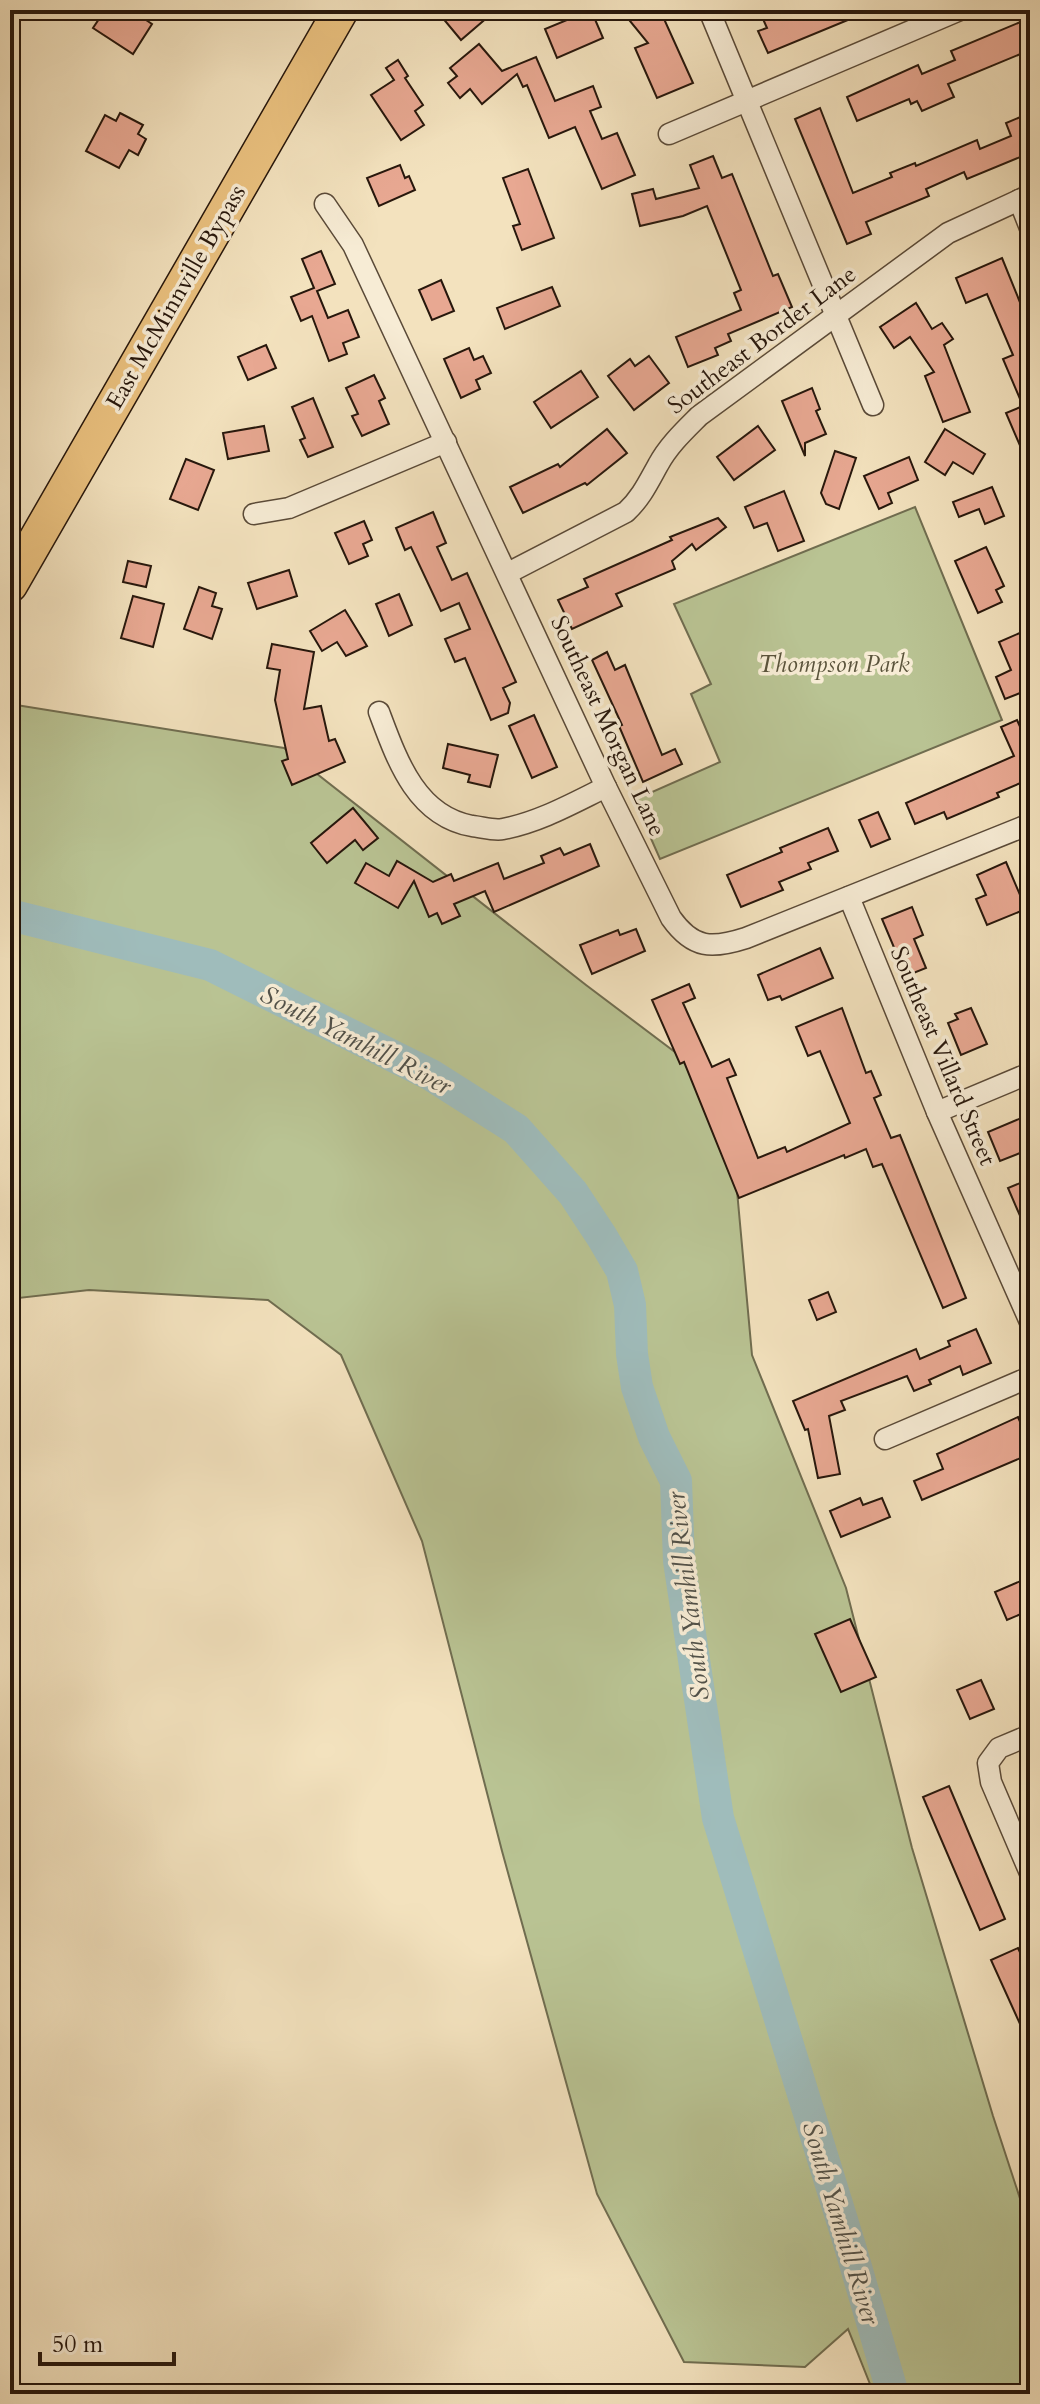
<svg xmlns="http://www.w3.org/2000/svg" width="1040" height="2404" viewBox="0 0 1040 2404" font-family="Cardo,serif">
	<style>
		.green { fill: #b9c393; stroke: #706d50; stroke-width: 2 }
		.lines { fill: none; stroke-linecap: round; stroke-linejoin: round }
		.river { stroke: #9fbcbb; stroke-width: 32 }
		.building { fill: #e8a892; stroke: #27170c; stroke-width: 2 }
		.minor-casing { stroke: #5a4a38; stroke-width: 23 }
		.trunk-casing { stroke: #27170c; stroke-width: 37 }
		.minor { stroke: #f7ecd5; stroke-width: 20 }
		.trunk { stroke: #eac17f; stroke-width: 34 }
		.labels { text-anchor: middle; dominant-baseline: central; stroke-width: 7; stroke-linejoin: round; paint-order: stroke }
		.street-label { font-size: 24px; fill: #27170c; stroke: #f7ecd5 }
		.park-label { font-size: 24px; font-style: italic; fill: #5a533b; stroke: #f7ecd5 }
		.water-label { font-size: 26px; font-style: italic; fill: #515149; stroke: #f7ecd5 }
	</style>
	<rect width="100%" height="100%" fill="#f3e2be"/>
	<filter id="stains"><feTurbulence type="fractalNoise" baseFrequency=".0025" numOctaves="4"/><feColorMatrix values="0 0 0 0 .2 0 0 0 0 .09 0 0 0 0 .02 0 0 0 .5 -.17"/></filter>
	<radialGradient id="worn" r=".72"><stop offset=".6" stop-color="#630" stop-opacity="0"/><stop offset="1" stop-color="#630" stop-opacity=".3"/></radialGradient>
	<g class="green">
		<path d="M915,507L1002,720L660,859L634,800L720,762L691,694L711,684L674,604Z"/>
		<path d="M10,704L284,748L586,985L728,1092L752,1355L846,1588L912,1848L993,2116L1030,2229V2394H874L848,2329L805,2367L684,2362L597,2194L502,1851L422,1541L341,1355L268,1300L89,1290L10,1299Z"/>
	</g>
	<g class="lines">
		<path class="river" d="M10,915L210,965L431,1075L516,1129L573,1193L602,1237L622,1271L630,1305L632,1354L637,1387L654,1437L676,1481L679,1561L718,1818L849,2243L893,2394"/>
	</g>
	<g class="building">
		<path d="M105,10H131L152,24L133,54L93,28Z"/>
		<path d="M436,10H496L461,40Z"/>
		<path d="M591,10L603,38L557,58L545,29Z"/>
		<path d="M621,10H660L693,83L657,98L635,48L648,43Z"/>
		<path d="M759,10H872L768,53L758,31L767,28Z"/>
		<path d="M1030,18V50L948,84L954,97L922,111L917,101L911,104L909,99L857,121L847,97L918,65L922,74L955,60L951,51Z"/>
		<path d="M479,44L502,71L536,57L555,101L593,86L601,107L590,111L602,139L617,133L635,175L602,189L575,127L549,138L527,85L523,87L517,74L482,104L470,89L460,98L448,83L457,76L450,68Z"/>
		<path d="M398,60L408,76L405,78L423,105L415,111L424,125L401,140L371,95L394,80L386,68Z"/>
		<path d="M820,108L853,193L892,177L890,173L915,163L916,166L977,140L980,149L1011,136L1006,123L1030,113V153L967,179L964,172L926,189L929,196L866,222L871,234L847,244L795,119Z"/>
		<path d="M120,113L143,125L138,134L146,139L138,155L129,150L119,168L86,151L105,115L116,121Z"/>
		<path d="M713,156L722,178L732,174L773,276L778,274L792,307L728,334L731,341L715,348L718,355L688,367L676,337L741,310L734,293L741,290L707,206L683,216L640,226L632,194L653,189L656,199L699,188L690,165Z"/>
		<path d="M400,165L405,178L409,176L415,190L379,206L367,178Z"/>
		<path d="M528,169L554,238L522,250L513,226L520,224L503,178Z"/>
		<path d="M321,251L335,284L317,291L328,318L348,310L359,337L343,343L347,354L329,361L312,316L301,321L291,297L314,288L302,259Z"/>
		<path d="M1002,258L1030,327V469L1006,413L1023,406L1003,359L1013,355L987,294L966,303L956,278Z"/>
		<path d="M441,280L454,311L432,320L419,290Z"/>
		<path d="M552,287L560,306L505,329L497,308Z"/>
		<path d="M916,303L932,329L942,323L953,339L944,345L970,412L943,422L925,376L934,372L910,337L894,348L880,327Z"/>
		<path d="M266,345L276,368L248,380L238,357Z"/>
		<path d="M469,348L474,360L483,356L491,373L476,380L480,389L461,398L444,359Z"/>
		<path d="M649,356L669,383L634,410L608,376L630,359L635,366Z"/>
		<path d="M581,371L598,397L551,428L534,402Z"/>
		<path d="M374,375L385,398L379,401L389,424L362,436L352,416L358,414L346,388Z"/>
		<path d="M812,388L820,409L816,411L826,434L805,443V456L782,401Z"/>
		<path d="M313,398L333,447L308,457L300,440L305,438L292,407Z"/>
		<path d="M264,426L269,451L228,459L223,433Z"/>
		<path d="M758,426L775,450L734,480L717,457Z"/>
		<path d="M607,429L627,453L587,485L585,483L523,513L510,487L558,464L560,467Z"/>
		<path d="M945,429L985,454L973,474L953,462L945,475L925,462Z"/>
		<path d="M835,451L856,458L839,509L826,504L821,493Z"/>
		<path d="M909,457L918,480L888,493L892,503L879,509L864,476Z"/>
		<path d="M186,459L214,470L198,510L170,499Z"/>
		<path d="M992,487L1004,516L985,524L979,509L959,517L953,502Z"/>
		<path d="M784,491L804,541L778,551L767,523L754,528L745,507Z"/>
		<path d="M433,512L446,543L437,547L452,580L467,573L516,682L503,688L510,703L508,713L491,720L465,658L455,662L445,639L470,629L459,603L441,611L411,547L405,550L396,528Z"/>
		<path d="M718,518L726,527L696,550L692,544L672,561L675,569L616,594L622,606L572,629L558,600L588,587L584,579L672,540L670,537Z"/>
		<path d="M364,521L372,540L363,544L368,556L349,564L335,533Z"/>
		<path d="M986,547L1004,586L996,590L1002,602L978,613L955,561Z"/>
		<path d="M128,561L151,566L146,587L123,582Z"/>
		<path d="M289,570L297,596L257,609L248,583Z"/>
		<path d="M199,587L216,593L212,606L222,609L212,639L184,629Z"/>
		<path d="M399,594L412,625L389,636L376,604Z"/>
		<path d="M133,596L164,604L153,647L121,638Z"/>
		<path d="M345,610L367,646L346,656L337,642L322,651L310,631Z"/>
		<path d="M1022,632L1030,651V689L1005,699L996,677L1011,670L999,642Z"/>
		<path d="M272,644L314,652L304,709L321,706L329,741L335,739L345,762L292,785L282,761L288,759L275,700L280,670L267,668Z"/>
		<path d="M607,652L615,670L625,665L662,755L675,749L682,764L643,782L619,726L622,725L592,660Z"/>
		<path d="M534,715L557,767L532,778L509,726Z"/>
		<path d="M1017,720L1022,731L1030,728V779L997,793L999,797L947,819L944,812L915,824L906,803L1014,756L1001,727Z"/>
		<path d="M448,744L498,755L490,787L468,782L470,775L443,768Z"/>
		<path d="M353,808L378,838L363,850L355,840L327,863L311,843Z"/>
		<path d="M878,812L890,839L871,847L859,820Z"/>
		<path d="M828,828L838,851L808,863L811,869L779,882L783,890L741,907L727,875L782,852L780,848Z"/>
		<path d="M590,844L599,866L494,912L485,891L454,904L460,916L442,924L437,913L429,917L414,881L398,908L355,883L366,863L389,876L397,861L433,882L451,874L454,881L498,863L504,879L544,863L541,856L560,848L564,855Z"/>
		<path d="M1006,862L1026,909L987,925L976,899L986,895L977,875Z"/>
		<path d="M912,907L923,935L914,939L926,968L906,976L882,919Z"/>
		<path d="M636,929L645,951L592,974L580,945L618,930L620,935Z"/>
		<path d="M820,948L833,978L782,1000L780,996L768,1000L758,975Z"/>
		<path d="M689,984L695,998L683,1003L712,1067L729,1059L736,1075L727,1078L758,1158L785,1147L787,1152L850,1123L820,1051L808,1056L796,1027L842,1008L866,1073L871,1071L881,1095L874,1098L891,1138L900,1135L966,1298L943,1308L882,1164L873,1167L866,1149L845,1158L844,1155L739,1198L684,1062L680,1064L652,1000Z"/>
		<path d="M971,1008L987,1044L961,1055L948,1023L958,1019L955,1014Z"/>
		<path d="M1026,1116L1030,1127V1149L1000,1161L988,1132Z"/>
		<path d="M1030,1179V1239L1008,1188Z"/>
		<path d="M828,1292L836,1312L817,1320L809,1300Z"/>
		<path d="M976,1329L991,1363L963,1375L960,1366L929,1380L931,1384L914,1391L907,1376L841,1401L845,1410L829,1416L840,1474L818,1478L808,1429L805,1430L793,1401L916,1349L920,1359L950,1346L948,1341Z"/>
		<path d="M1018,1417L1030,1445V1454L922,1500L914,1481L943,1469L937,1454Z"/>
		<path d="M860,1498L863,1505L882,1498L890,1517L841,1537L830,1511Z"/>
		<path d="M1030,1577V1610L1007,1620L995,1592Z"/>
		<path d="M850,1619L876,1677L841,1692L815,1634Z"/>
		<path d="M981,1680L994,1709L970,1719L957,1690Z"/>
		<path d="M949,1786L1005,1919L980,1930L923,1797Z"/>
		<path d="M1018,1948L1030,1974V2046L991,1960Z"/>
	</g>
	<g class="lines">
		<defs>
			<g id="minor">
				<path d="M709,10L873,405"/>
				<path d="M669,134L960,10"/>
				<path d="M1019,200L1030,228"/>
				<path d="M325,204L353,245L606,787L671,918C693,949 712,949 746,938L1030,824"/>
				<path d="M254,514L289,508L446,442"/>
				<path d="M508,573L626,512C641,498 648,483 658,465C668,446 684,431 699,416L948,233L1030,195"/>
				<path d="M379,712C397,760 416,816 472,826C482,827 494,831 503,829C540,822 573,803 606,787"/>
				<path d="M849,897L937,1112L1030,1322"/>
				<path d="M937,1112L1030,1073"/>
				<path d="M885,1439L1030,1377"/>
				<path d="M1030,1735L999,1748L988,1763L991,1782L1030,1873"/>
			</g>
			<path id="trunk" d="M10,585L341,10"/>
		</defs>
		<use href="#minor" class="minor-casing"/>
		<use href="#trunk" class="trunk-casing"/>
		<use href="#minor" class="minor"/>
		<use href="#trunk" class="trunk"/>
	</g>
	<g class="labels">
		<g class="street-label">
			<text transform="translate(176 297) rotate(-60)">East McMinnville Bypass</text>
			<text transform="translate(762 340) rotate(-37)">Southeast Border Lane</text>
			<text transform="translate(608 726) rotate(65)">Southeast Morgan Lane</text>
			<text transform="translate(943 1056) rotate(67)">Southeast Villard Street</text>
		</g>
		<g class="park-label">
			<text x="834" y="664">Thompson Park</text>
		</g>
		<g class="water-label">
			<text transform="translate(356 1040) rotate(27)">South Yamhill River</text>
			<text transform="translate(688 1596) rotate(-97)">South Yamhill River</text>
			<text transform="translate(841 2223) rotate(73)">South Yamhill River</text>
		</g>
	</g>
	<rect width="1040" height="2404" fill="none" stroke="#f3e2be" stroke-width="40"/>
	<rect x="12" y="12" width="1016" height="2380" fill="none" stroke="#27170c" stroke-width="4"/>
	<rect x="20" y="20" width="1000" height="2364" fill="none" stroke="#27170c" stroke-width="2"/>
	<path d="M40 2352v12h134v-12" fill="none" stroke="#27170c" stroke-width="4"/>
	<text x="52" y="2352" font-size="24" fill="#27170c" stroke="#f7ecd5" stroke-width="6" paint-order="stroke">50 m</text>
	<rect width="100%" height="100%" filter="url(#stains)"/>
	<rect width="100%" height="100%" fill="url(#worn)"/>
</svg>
